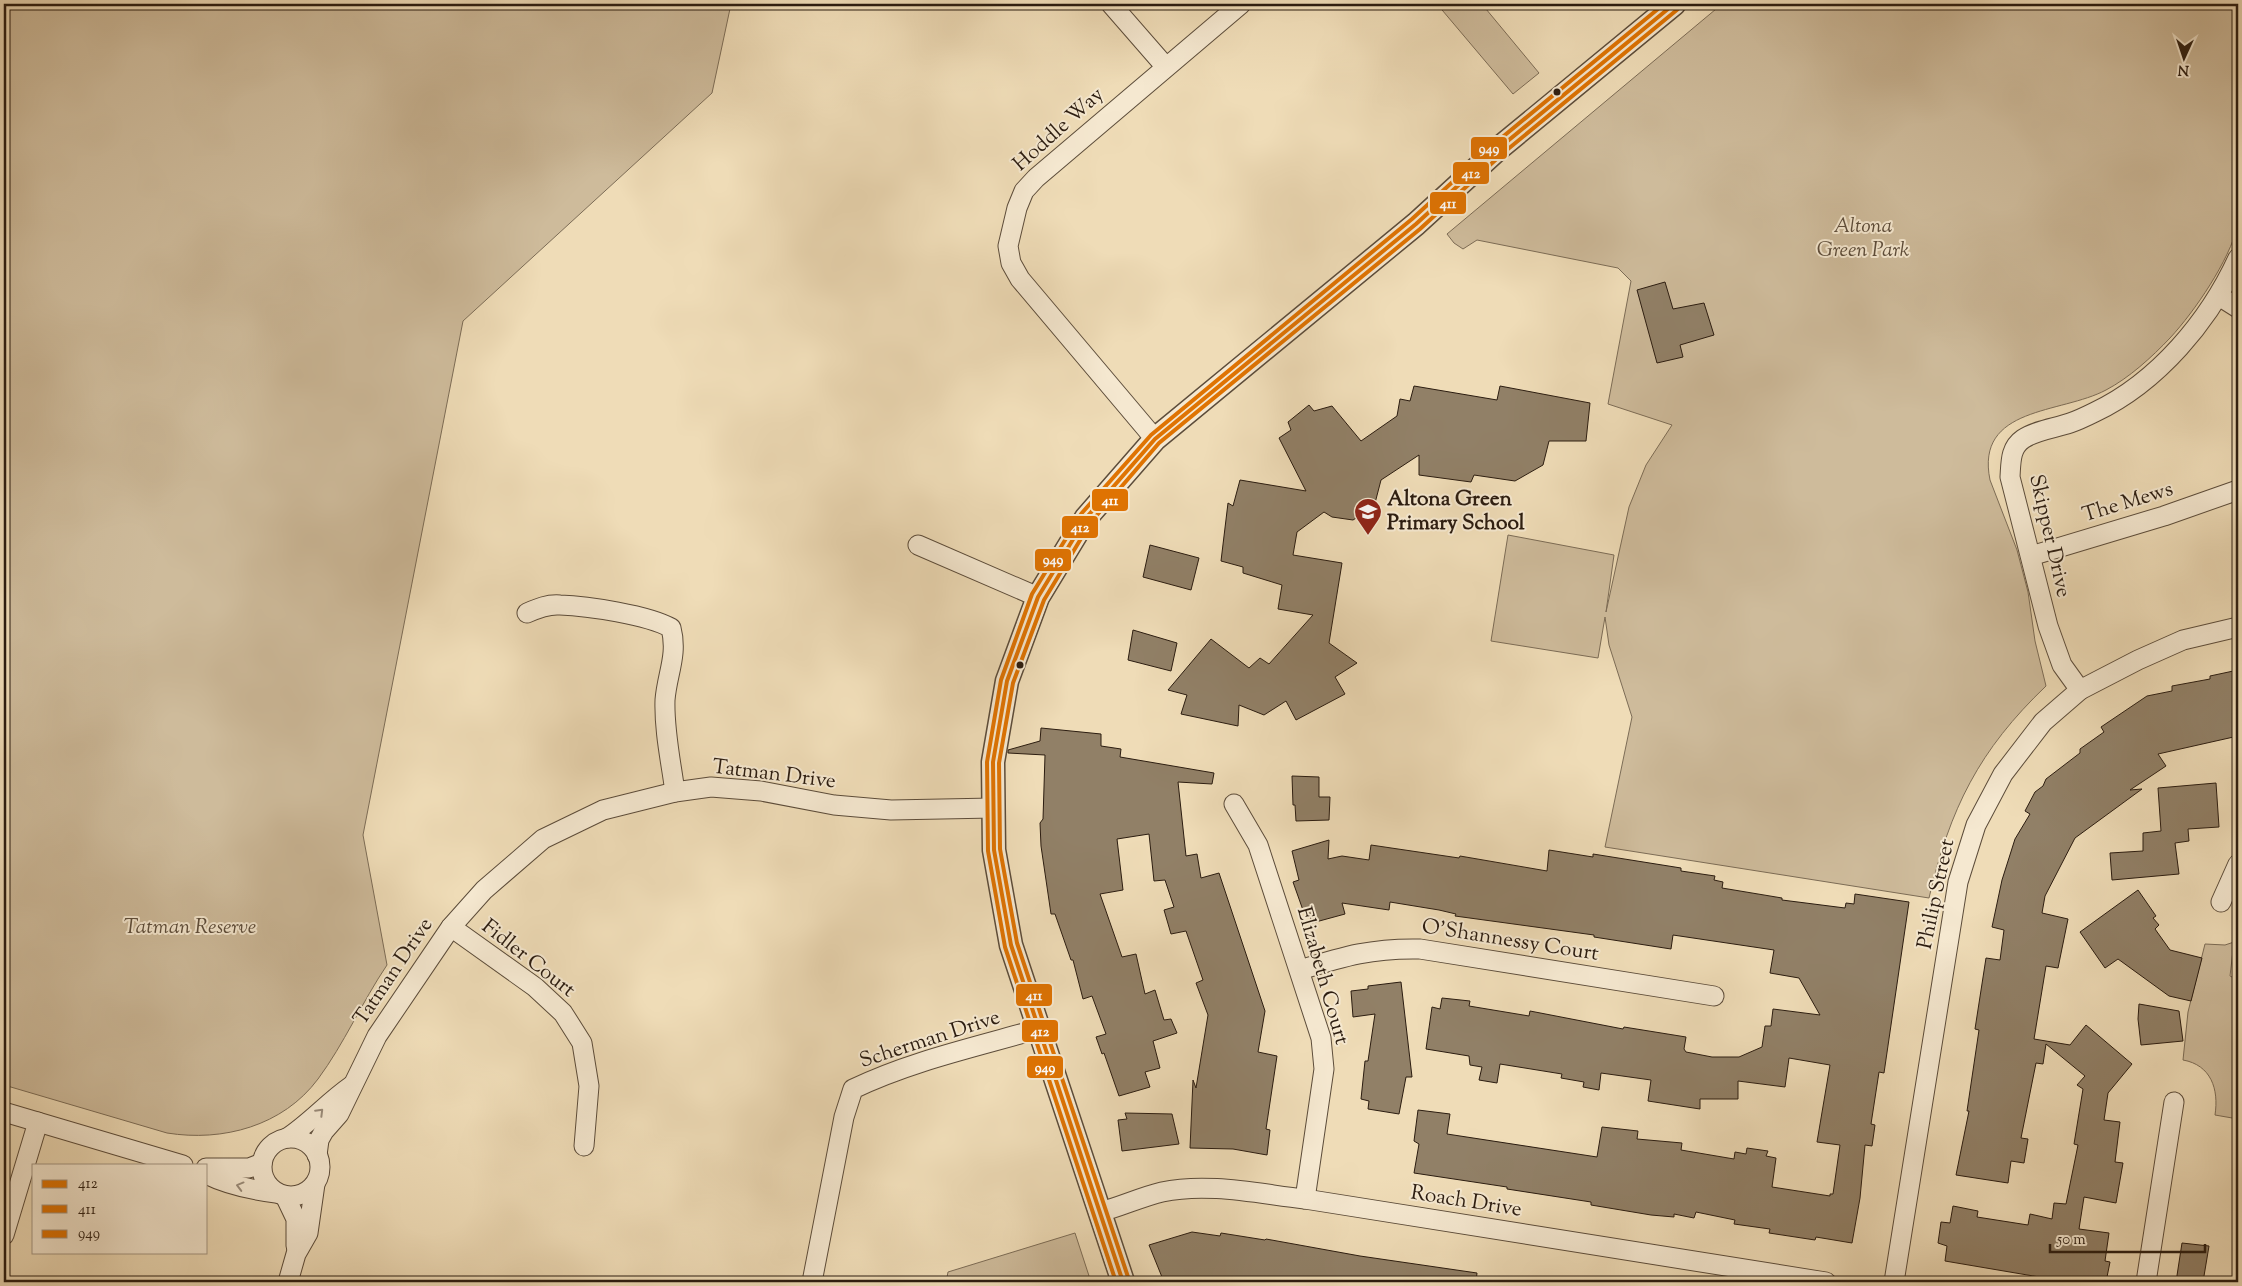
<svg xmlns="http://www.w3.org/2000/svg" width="2242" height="1286" viewBox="0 0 2242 1286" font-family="'Sorts Mill Goudy',serif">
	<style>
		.green { fill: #cebb9b; stroke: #7c6c56 }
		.building { fill: #918067; stroke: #2b1c10 }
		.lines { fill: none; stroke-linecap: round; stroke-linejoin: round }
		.minor-casing { stroke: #5c4c3a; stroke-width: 21 }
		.tertiary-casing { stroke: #5c4c3a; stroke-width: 25 }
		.minor { stroke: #f5e8d0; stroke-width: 19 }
		.tertiary { stroke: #f5e8d0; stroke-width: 22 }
		.bus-1-casing { stroke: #f5e8d0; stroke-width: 8 }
		.bus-2-casing { stroke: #f5e8d0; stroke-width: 8 }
		.bus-3-casing { stroke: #f5e8d0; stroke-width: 8 }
		.bus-1 { stroke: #df7302; stroke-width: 4 }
		.bus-2 { stroke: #df7302; stroke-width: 4 }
		.bus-3 { stroke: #df7302; stroke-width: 4 }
		.oneway { stroke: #9a8c7a }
		.bus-dot { fill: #2b1c10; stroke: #f5e8d0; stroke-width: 2 }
		.labels { text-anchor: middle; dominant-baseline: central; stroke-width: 4; stroke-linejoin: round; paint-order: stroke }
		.street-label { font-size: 21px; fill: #2b1c10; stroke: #f5e8d0 }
		.park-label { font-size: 21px; font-style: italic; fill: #5c4c3a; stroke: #f5e8d0 }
		.poi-label { font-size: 21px; font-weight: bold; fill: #2b1c10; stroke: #f5e8d0; text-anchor: start }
		.line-badge { stroke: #f5e8d0; stroke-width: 2 }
		.badge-label { font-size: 14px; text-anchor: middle; font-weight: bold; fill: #fff }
	</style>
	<rect width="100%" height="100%" fill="#efdcb7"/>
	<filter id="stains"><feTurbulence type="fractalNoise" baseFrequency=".004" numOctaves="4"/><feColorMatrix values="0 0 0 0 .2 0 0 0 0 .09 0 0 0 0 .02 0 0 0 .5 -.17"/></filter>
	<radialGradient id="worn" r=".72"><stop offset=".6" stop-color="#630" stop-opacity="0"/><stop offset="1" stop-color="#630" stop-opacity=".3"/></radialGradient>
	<g class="green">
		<path d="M4,4H731L712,93L463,321L363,835L387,965C362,1002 344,1044 318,1079C283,1126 223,1142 167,1133L4,1085Z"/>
		<path d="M1437,4H1487L1486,9L1539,73L1513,94Z"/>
		<path d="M1722,4H2232L2238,21C2238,69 2238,117 2238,165C2238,183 2242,209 2238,225C2229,261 2195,311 2170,338C2152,357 2129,378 2106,390C2061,414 1975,406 1990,480L2017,550L2028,592L2035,641L2046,686C1979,750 1950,808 1929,898L1605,847L1632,717L1609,645L1605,617L1598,658L1491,641L1508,535L1614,555L1606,612L1629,507L1646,465L1672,425L1608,404L1631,281L1618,268L1477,240L1463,249L1454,243L1447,234Z"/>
		<path d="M2234,942L2230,976L2238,980V1119L2215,1115C2219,1089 2211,1065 2183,1060L2188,1012L2205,944L2225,945Z"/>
		<path d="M1075,1233L1091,1282H946L948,1272Z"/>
	</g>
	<g class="building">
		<path d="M1665,282L1673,309L1704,303L1714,335L1680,345L1683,357L1657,363L1637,290Z"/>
		<path d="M1414,386L1497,400L1500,386L1590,403L1586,441H1549L1543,465L1515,481L1474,475L1471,482L1419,475V455L1381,480L1374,507L1353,520L1332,517L1324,512L1297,532L1293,555L1342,563L1329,643L1357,663L1335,677L1345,694L1296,720L1286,701L1264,715L1239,705L1238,726L1181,714L1187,695L1168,690L1211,639L1249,668L1260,658L1269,664L1313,615L1278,609L1282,585L1243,573V567L1221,561L1228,503L1233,506L1240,480L1306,491L1279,438L1291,430L1288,422L1309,405L1314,411L1332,406L1361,441L1397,416L1400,399L1410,401Z"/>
		<path d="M1150,545L1199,558L1191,590L1143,577Z"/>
		<path d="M1133,630L1177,643L1171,671L1128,660Z"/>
		<path d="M2238,670V736L2158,754L2166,766L2130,790L2142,789L2075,838L2045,896L2042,913L2068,919L2058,968L2046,966L2034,1039L2070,1045L2086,1025L2132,1064L2108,1093L2104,1120L2120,1122L2115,1162L2123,1163L2116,1203L2084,1197L2079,1229L2109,1233L2105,1261L2110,1262L2106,1282L2051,1279L1945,1261L1947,1246L1938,1243L1941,1222L1950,1223L1953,1206L1978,1211L1977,1217L2028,1225L2030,1214L2052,1219L2054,1203L2066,1204L2078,1145L2074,1144L2083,1089L2077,1085L2085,1076L2046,1044L2043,1064L2036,1063L2021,1138L2028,1139L2024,1163L2011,1161L2008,1183L1956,1175L1969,1111H1967L1979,1030L1975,1029L1986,958L2000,960L2004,930L1992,927L2002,880L2015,839L2030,814L2025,811L2035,792L2043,786L2046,779L2080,753V749L2104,732L2101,727L2147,696L2172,691V686L2210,679V676Z"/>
		<path d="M1041,728L1101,734V746L1121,749L1120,757L1214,773L1212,784L1178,782L1186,856L1197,854L1201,878L1219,873L1265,1011L1258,1052L1277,1056L1266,1129L1270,1130L1267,1155L1233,1149L1190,1148L1193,1080L1196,1088L1208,1015L1196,983L1203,980L1186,931L1171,934L1164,910L1174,907L1165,880L1154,881L1149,834L1117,839L1123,890L1100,894L1122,957L1136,954L1145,994L1155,990L1164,1020L1171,1019L1177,1033L1153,1041L1160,1068L1145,1072L1150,1087L1119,1096L1104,1053L1102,1054L1096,1037L1106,1034L1092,996L1083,999L1073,960H1071L1055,914H1051L1041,846L1040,823L1043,819L1045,755L1008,753V750L1040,741Z"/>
		<path d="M1292,776L1319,777V797H1330L1329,820L1296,821L1295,805H1293Z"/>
		<path d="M2216,783L2219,827L2188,829L2189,841L2175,843L2179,874L2112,880L2110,853L2143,851V833L2161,831L2158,788Z"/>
		<path d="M1329,840L1328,859L1342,856L1369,860L1371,845L1459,858L1460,856L1547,871L1549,850L1593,857V854L1681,868V871L1715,876L1714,880L1723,882L1722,888L1782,898V900L1845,908L1846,903L1854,904L1855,894L1909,902L1884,1073L1879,1072L1871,1124L1875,1125L1872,1146L1865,1145L1860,1198L1852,1243L1816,1237L1815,1240L1769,1233L1770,1229L1734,1224L1735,1220L1696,1212L1694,1218L1674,1214V1217L1651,1215L1591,1205V1202L1507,1189V1187L1414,1173L1419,1144L1414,1141L1418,1110L1450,1114L1447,1134L1597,1157L1602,1127L1638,1131L1637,1139L1682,1143L1681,1150L1734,1159L1735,1152L1746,1154L1747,1148L1768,1151L1766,1156L1776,1158L1772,1187L1830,1196V1194H1833L1840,1145L1817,1142L1830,1065L1789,1058L1785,1087L1738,1081V1099H1700V1109L1648,1101L1651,1080L1601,1073L1599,1090L1583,1087L1584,1082L1561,1078L1562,1074L1500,1064L1497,1083L1479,1080L1482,1067L1470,1065L1469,1056L1426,1049L1432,1007L1440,1009L1442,998L1470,1001L1469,1006L1529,1016L1530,1011L1623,1029L1624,1027L1686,1037L1684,1049L1686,1052L1712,1057H1739L1762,1047L1765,1026H1771L1773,1009L1820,1015L1799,978L1770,973L1774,950L1673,935L1671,949L1594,937V935L1455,916L1456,914L1439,910L1390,902L1389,910L1342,903L1345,914L1312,923L1308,911L1304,913L1293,882L1299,880L1292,851Z"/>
		<path d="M2138,890L2156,916L2153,918L2159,925L2155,929L2170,950L2202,958L2191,1001L2169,996L2118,959L2105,968L2080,932Z"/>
		<path d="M1401,982L1412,1077H1406L1399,1114L1368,1109L1369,1101L1361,1099L1365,1061H1368L1375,1014L1353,1017L1351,991L1368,989V986Z"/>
		<path d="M2139,1004L2179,1011L2183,1041L2141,1045L2138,1019Z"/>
		<path d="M1125,1113L1172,1114L1179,1144L1122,1151L1118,1120L1127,1119Z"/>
		<path d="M1192,1232L1220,1236L1221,1233L1265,1240L1266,1239L1360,1256L1477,1273L1476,1282H1321L1299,1278V1282H1164L1149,1245Z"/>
		<path d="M2182,1243L2209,1246L2203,1282H2176Z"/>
	</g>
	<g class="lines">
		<defs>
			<g id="minor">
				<path d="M1111,4L1165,66"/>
				<path d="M2219,296L2238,308"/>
				<path d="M1155,439L1020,279L1011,263L1008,246L1017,208L1024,191L1036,178L1241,4"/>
				<path d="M918,545L1038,597"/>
				<path d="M2031,556L2164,516L2238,490"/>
				<path d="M527,613C538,608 548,604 560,605C588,606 648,615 671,628C678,655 667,674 665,700C664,731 671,762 675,792"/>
				<path d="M2080,690L2062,665L2048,626L2010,477C2011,462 2010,448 2023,439C2036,430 2056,428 2070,423C2079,420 2087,416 2095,412C2158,382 2209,321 2238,258"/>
				<path d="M1234,804L1258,845L1321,1038L1324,1069L1305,1199"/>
				<path d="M2221,902L2238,864"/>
				<path d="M451,927L535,987L563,1013L582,1043L589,1086L584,1146"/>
				<path d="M1300,970C1345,956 1372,948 1420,949L1714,996"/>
				<path d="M4,1112L183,1165"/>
				<circle cx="291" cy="1167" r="29"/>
				<path d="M287,1138C310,1123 328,1102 351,1086"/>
				<path d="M317,1155L319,1140L324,1131L339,1114L377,1036L451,927L484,890L543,839L603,810L675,792L711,787L761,791L834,805L891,810L993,808"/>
				<path d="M206,1168H249L262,1163"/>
				<path d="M206,1174C228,1185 252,1190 276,1193"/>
				<path d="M285,1196L296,1219V1246"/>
				<path d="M1100,1212C1120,1207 1141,1197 1162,1192C1208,1182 1259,1194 1305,1199L1826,1282"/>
				<path d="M4,1235L38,1122"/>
				<path d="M288,1282L296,1254L308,1233L315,1184"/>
				<path d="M812,1282L844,1117L853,1089C911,1061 976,1047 1038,1029"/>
				<path d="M1894,1282L1958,882L1976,825L2003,774L2043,722L2080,690L2138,660L2183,640L2238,627"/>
				<path d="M2146,1282L2174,1102"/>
			</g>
			<path id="tertiary" d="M1123,1282L1011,945L994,850L993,762L1007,681L1038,597L1086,518L1155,439L1416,224L1498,149L1674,4"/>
		</defs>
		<use href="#minor" class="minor-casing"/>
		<use href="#tertiary" class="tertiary-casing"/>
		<use href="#minor" class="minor"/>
		<use href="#tertiary" class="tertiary"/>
		<defs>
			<path id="bus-1" d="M1123,1282L1011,945L994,850L993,762L1007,681L1038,597L1086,518L1155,439L1416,224L1498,149L1674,4"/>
			<path id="bus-2" d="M1129,1280L1017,943L1000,849L999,763L1013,683L1044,600L1091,522L1159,443L1420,229L1502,154L1678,9"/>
			<path id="bus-3" d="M1116,1282L1005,947L988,851L987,762L1001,680L1032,594L1081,514L1151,435L1412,219L1494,144L1664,4"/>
		</defs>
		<use href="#bus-1" class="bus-1-casing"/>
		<use href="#bus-2" class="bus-2-casing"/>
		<use href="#bus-3" class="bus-3-casing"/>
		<use href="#bus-1" class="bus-1"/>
		<use href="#bus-2" class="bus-2"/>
		<use href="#bus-3" class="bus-3"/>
	</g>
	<defs><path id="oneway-chevron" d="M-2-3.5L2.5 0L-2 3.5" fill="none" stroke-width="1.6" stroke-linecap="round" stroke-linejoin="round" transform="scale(1.25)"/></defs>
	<g class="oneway">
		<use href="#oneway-chevron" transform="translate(320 1112) rotate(-45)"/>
		<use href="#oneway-chevron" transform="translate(240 1186) rotate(-165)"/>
	</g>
	<defs>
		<symbol id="school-pin" viewBox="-11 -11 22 30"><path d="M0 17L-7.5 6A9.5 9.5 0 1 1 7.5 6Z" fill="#8f2418" stroke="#f5e8d0"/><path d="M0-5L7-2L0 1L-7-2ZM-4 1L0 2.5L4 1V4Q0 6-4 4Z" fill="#fff"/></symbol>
	</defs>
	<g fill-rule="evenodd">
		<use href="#school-pin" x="1352" y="496" width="32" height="43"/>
	</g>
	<g class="bus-dot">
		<circle cx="1557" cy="92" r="4.5"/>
		<circle cx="1020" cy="665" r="4.5"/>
	</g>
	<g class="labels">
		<g class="street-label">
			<text transform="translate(1059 130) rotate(-42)">Hoddle Way</text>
			<text transform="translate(2128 503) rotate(-17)">The Mews</text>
			<text transform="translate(2049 536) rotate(77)">Skipper Drive</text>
			<text transform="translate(774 775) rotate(7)">Tatman Drive</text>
			<text transform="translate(1937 894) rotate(-78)">Philip Street</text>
			<text transform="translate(1510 941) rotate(9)">O'Shannessy Court</text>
			<text transform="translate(528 959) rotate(38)">Fidler Court</text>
			<text transform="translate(394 972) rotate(-56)">Tatman Drive</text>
			<text transform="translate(1322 976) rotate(74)">Elizabeth Court</text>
			<text transform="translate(930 1040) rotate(-18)">Scherman Drive</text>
			<text transform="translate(1466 1202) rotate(9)">Roach Drive</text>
		</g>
		<g class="park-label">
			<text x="1863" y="227">Altona<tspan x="1863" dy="24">Green Park</tspan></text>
			<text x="190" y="928">Tatman Reserve</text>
		</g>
		<g class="poi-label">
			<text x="1387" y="500">Altona Green<tspan x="1387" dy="24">Primary School</tspan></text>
		</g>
	</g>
	<g class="line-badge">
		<rect x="1470" y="136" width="38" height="24" rx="5" fill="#df7302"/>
		<rect x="1452" y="161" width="38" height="24" rx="5" fill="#df7302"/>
		<rect x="1429" y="191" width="38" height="24" rx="5" fill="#df7302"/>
		<rect x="1091" y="488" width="38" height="24" rx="5" fill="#df7302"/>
		<rect x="1061" y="515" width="38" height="24" rx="5" fill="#df7302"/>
		<rect x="1034" y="548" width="38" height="24" rx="5" fill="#df7302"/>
		<rect x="1015" y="983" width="38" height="24" rx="5" fill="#df7302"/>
		<rect x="1021" y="1019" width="38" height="24" rx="5" fill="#df7302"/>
		<rect x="1026" y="1055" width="38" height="24" rx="5" fill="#df7302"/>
	</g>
	<g class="badge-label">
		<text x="1489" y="153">949</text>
		<text x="1471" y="178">412</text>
		<text x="1448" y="208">411</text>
		<text x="1110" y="505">411</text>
		<text x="1080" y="532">412</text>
		<text x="1053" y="564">949</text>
		<text x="1034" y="1000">411</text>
		<text x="1040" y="1036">412</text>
		<text x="1045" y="1072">949</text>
	</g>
	<rect width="2242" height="1286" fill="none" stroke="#efdcb7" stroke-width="20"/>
	<rect x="5" y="5" width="2232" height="1276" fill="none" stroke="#2b1c10" stroke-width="2.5"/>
	<rect x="10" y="10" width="2222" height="1266" fill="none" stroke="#2b1c10"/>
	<rect x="32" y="1164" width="175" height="90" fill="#f5e8d0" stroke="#a49683"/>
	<rect x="42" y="1180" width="25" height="8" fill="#df7302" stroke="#a49683"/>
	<text x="78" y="1188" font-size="15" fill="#2b1c10">412</text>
	<rect x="42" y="1205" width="25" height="8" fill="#df7302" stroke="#a49683"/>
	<text x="78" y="1214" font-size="15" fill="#2b1c10">411</text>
	<rect x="42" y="1230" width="25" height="8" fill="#df7302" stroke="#a49683"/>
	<text x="78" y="1238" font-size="15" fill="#2b1c10">949</text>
	<g transform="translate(2184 58) rotate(183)" stroke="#f5e8d0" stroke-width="4" paint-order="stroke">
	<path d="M0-4L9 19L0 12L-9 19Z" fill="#2b1c10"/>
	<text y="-8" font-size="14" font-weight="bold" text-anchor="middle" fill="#2b1c10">N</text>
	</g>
	<path d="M2050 1244v8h155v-8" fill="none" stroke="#2b1c10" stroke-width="2.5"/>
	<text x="2057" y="1244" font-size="15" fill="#2b1c10" stroke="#f5e8d0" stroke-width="4" paint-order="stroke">50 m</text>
	<rect width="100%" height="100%" filter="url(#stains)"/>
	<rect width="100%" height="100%" fill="url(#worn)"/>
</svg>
